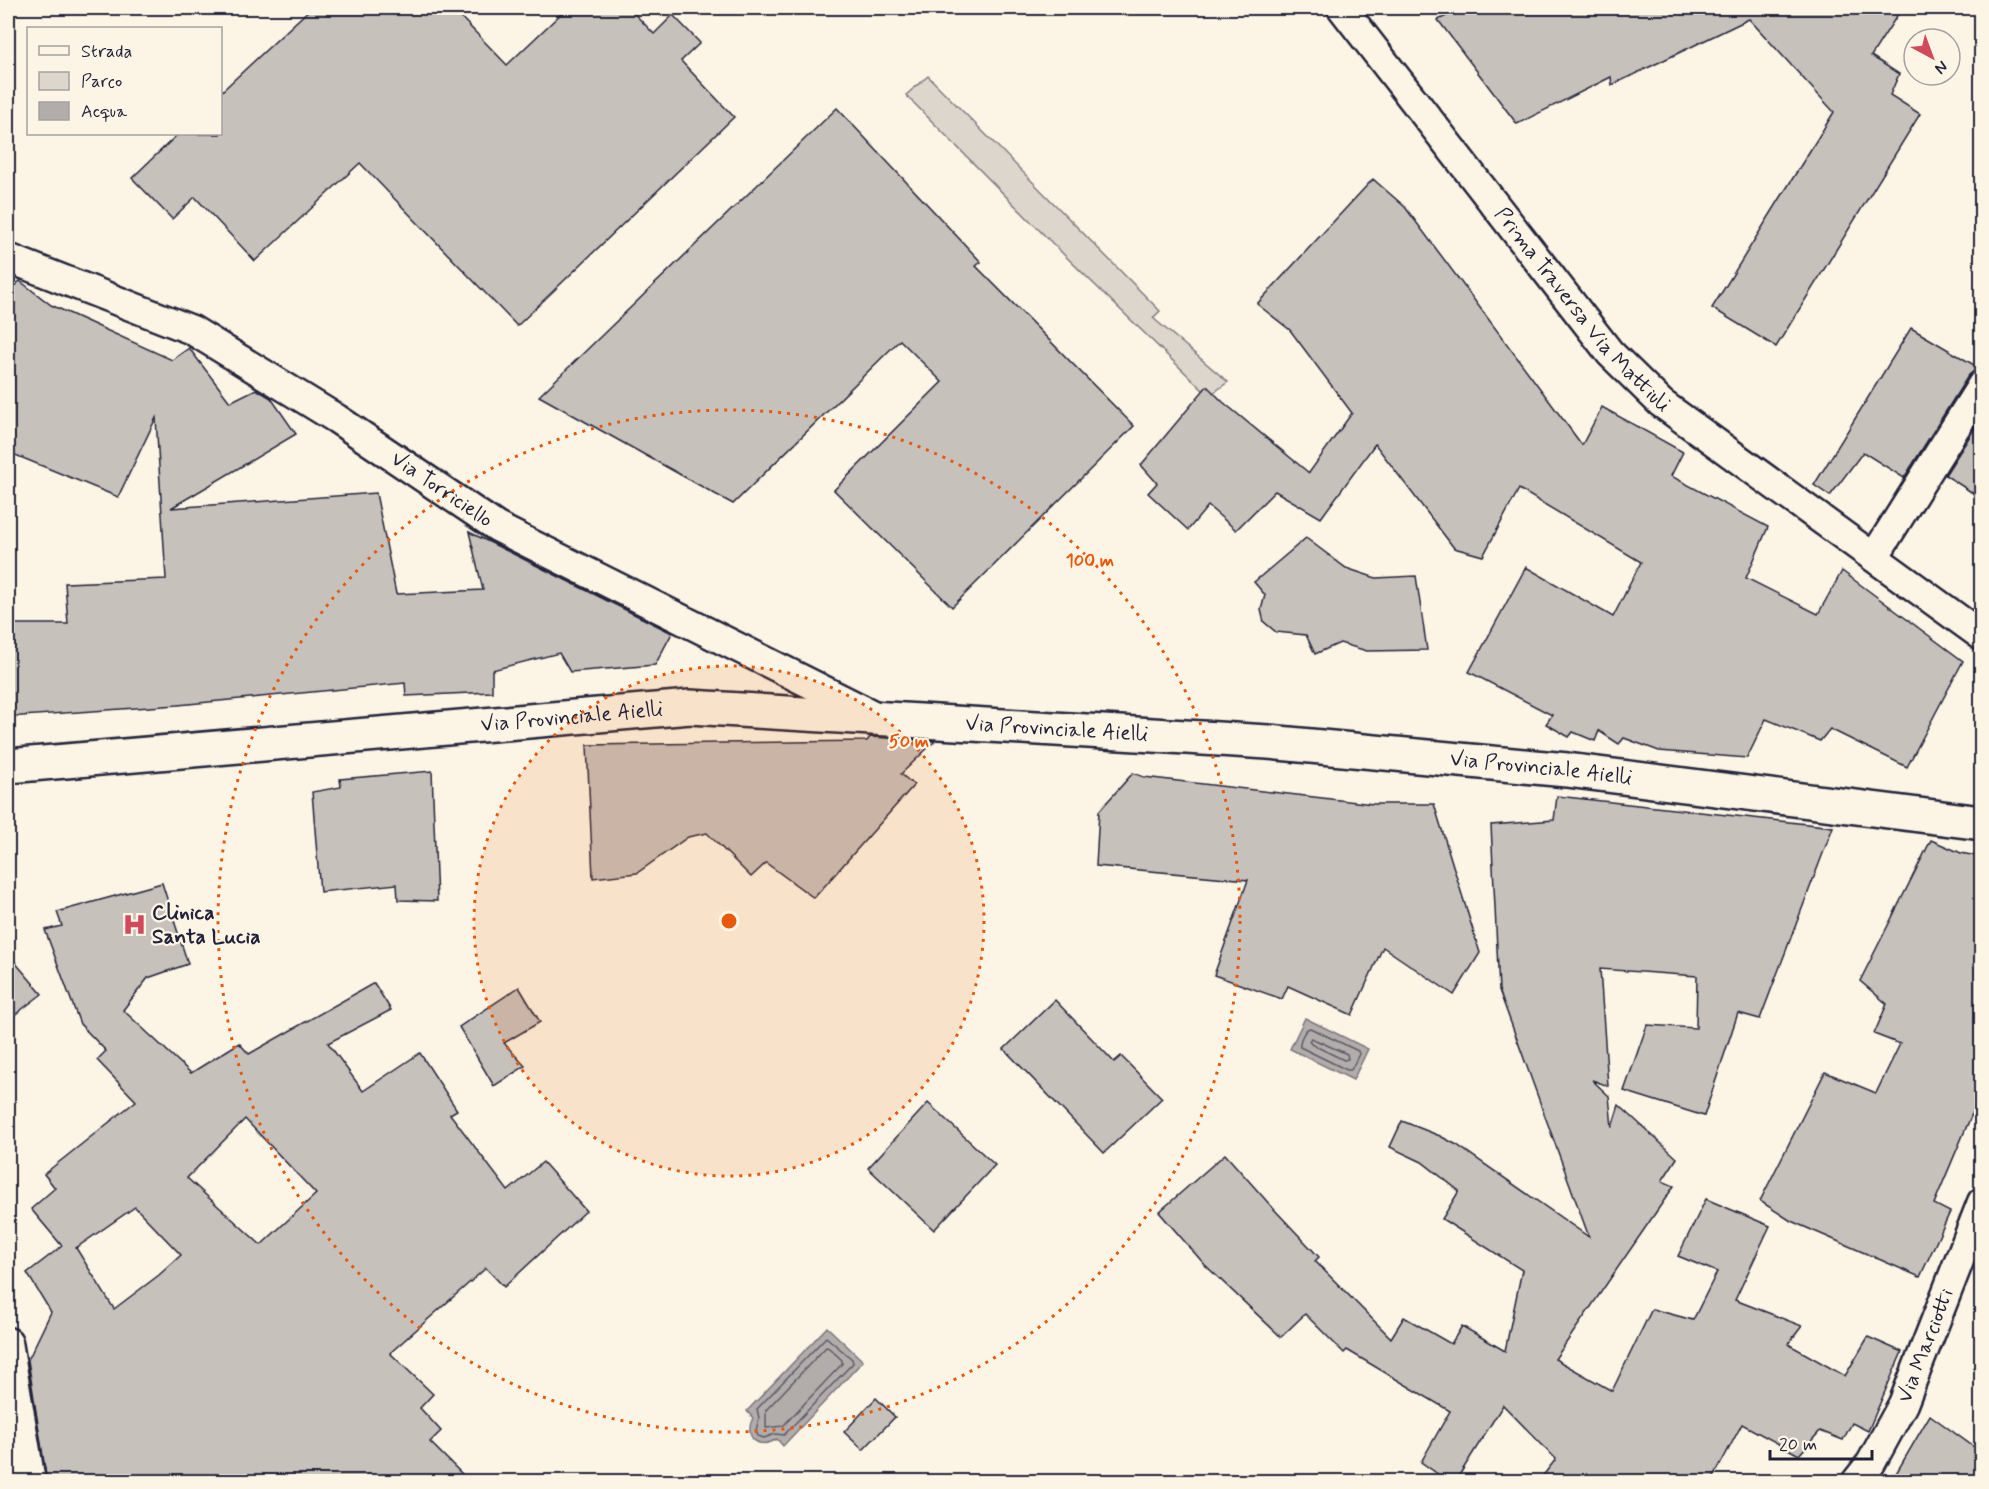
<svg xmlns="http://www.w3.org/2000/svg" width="1989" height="1489" viewBox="0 0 1989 1489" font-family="Mynerve,sans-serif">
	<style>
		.green { fill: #dcd6cc; stroke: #7f7c84; stroke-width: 1.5 }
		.water { fill: #b2adab; stroke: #78757e; stroke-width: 1.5 }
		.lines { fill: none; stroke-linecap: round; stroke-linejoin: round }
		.shore { stroke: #5c5a68; stroke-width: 1.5 }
		.building { fill: #c6c1bb; stroke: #22223b; stroke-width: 1.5; fill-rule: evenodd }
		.street-casing { stroke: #22223b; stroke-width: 33 }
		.secondary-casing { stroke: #22223b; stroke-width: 38 }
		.street { stroke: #fcf5e5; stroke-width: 28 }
		.secondary { stroke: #fcf5e5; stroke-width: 33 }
		.ring { fill: none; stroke: #e8590c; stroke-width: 3; stroke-dasharray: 3 6 }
		.labels { text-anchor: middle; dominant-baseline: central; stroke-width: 4.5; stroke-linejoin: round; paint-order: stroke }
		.street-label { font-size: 21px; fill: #22223b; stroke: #fcf5e5 }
		.poi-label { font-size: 21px; font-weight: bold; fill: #22223b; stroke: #fcf5e5; text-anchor: start }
		.centre { fill: #e8590c; stroke: #fcf5e5; stroke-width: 3 }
		.ring-label { font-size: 18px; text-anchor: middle; font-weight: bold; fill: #e8590c; stroke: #fcf5e5; stroke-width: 4.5; stroke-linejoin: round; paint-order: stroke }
	</style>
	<rect width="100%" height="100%" fill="#fcf5e5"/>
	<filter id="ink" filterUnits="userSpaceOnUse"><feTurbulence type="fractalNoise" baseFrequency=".0167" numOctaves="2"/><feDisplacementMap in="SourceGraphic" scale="12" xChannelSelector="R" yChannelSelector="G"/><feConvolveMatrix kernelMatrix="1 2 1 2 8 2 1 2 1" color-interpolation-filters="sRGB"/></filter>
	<g filter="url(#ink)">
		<path class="green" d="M928,76L1160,311L1153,318L1228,382L1209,396L1055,246L906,95Z"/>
		<g class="water">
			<path d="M1305,1018L1368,1049L1353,1080L1290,1049Z"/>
			<path d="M827,1327L863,1361L783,1446L777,1439C758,1451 743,1437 753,1418L747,1411Z"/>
		</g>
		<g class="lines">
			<g class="shore">
				<path d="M1310,1028L1358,1051L1359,1054L1351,1070H1347L1300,1047C1299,1042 1304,1029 1310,1028Z"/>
				<path d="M1311,1038L1347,1054L1348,1059L1344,1060L1311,1044L1309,1041Z"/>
				<path d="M826,1337L852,1359L853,1363L784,1435L775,1434L764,1438L758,1436L756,1431L759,1418L757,1409Z"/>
				<path d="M826,1347L829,1348L842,1360V1364L783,1426L766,1428V1410Z"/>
			</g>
		</g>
		<g class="building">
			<path d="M311,8H452L507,65L567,8H629L654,34L673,15L700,43L681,61L734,117L517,326L360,163L255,261L195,197L172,219L132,178L178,134H220V93Z"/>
			<path d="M1463,8H1902L1871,56L1899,74L1890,95L1920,114L1776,347L1712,308L1834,112L1749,19L1612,85L1611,77L1517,124L1438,20Z"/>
			<path d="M837,108L981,262L976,266L1134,426L952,607L834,490L942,382L900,340L733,504L539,396Z"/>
			<path d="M1373,179L1405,207L1582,445L1602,407L1683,452L1671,476L1768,527L1746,578L1818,614L1842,571L1963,661L1907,767L1830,729L1820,741L1766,719L1747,758L1659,751L1624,738L1619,744L1599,731L1595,741L1573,732L1569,737L1546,724L1552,715L1469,672L1526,567L1613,617L1641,562L1519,489L1483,556L1454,548L1375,444L1321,518L1275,491L1236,530L1208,506L1188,530L1148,493L1157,483L1141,465L1207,386L1223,402L1309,473L1352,413L1290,330L1257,304Z"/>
			<path d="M20,281L51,305L172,360L189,348L230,402L256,389L271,398L296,434L171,508L376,493L396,594L483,590L469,532L672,633L655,665L570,672L559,653L492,670V692L406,696L405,683L178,705L8,717V624H68L65,583L166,579L156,418L118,497L8,452V291Z"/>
			<path d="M1911,328L1981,369L1974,371L1968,376L1904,478L1863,452L1830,496L1814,485Z"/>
			<path d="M1982,417V499L1945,475Z"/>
			<path d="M1306,538L1346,568L1376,578L1416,576L1427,650L1367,651L1340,643L1315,654L1306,635L1276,632L1264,622L1261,610L1265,595L1254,582Z"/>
			<path d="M870,737L935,741L901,774L914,785L814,898L766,863L751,877L707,833L688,837L637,873L593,878L587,745L867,741Z"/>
			<path d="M432,771L437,901L398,900L397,884L320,892L312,792L341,787L340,779Z"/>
			<path d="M1133,773L1144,777L1373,804H1434L1480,953L1454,995L1383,947L1352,1015L1288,986L1282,999L1214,975L1248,880L1096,866L1099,811Z"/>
			<path d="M1557,796L1833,827L1760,1019L1738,1013L1704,1116L1624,1091L1647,1025L1696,1028L1697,976L1600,969L1608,1086L1592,1080L1609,1096L1612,1127L1619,1105L1677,1158L1662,1181L1674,1186L1555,1359L1612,1391L1652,1309L1693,1320L1717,1272L1678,1256L1706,1199L1770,1226L1735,1300L1802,1326L1788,1344L1845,1376L1868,1337L1902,1352L1868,1431L1852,1423L1843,1440L1820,1431L1799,1455L1742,1424L1711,1482H1538L1556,1459L1503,1405L1455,1482H1449L1421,1462L1450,1411L1347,1350L1344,1353L1305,1314L1281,1337L1205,1265L1159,1212L1225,1154L1272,1207L1319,1257L1315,1261L1391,1338L1404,1317L1451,1344L1462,1326L1505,1351L1522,1270L1442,1219L1459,1191L1422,1162L1390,1147L1402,1121L1440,1136L1457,1145L1589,1237L1499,990L1491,825L1554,820Z"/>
			<path d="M1931,840L1961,853L1982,857V1090L1934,1204L1950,1212L1920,1277L1791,1221L1760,1201L1825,1072L1876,1093L1900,1044L1874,1034L1887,1004L1860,981Z"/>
			<path d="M162,883L188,964L148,978L123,1010L191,1073L239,1043L249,1054L374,983L391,1010L328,1043L363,1091L420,1053L457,1110L450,1114L508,1191L543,1162L586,1211L504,1287L486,1268L390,1353L433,1394L420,1408L441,1431L430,1442L470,1482H47L28,1360L51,1312L27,1273L62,1246L31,1209L55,1188L44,1174L136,1101L97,1060L106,1051L80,1024L45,930L62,926L57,912ZM245,1119L316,1194L261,1245L187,1178ZM135,1207L181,1255L159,1275L114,1309L76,1248Z"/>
			<path d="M8,954L42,994L8,1020Z"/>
			<path d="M519,987L540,1022L504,1043L525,1066L494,1086L459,1027Z"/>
			<path d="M1055,1000L1114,1062L1121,1056L1162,1098L1104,1153L1004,1049Z"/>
			<path d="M928,1103L995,1165L934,1230L868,1168Z"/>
			<path d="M876,1398L895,1417L863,1450L844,1432Z"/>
			<path d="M1930,1415L1982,1453V1482H1891Z"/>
		</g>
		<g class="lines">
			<defs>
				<g id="street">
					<path id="s1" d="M1342,8L1610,353L1661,403L1982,636"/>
					<path id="s2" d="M8,258L192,330L337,419L497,527L875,716"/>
					<path d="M1874,557L1982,385"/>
					<path d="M8,1342L31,1482"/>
					<path id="s3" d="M1856,1482L1871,1463L1903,1404L1982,1202"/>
				</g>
				<g id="secondary">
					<path id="s4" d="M8,766L690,707L1268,742L1567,770L1982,823"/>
				</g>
			</defs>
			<use href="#street" class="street-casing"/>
			<use href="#secondary" class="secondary-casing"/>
			<use href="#street" class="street"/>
			<use href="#secondary" class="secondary"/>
		</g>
	</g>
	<circle cx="729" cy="921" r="255" fill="#e8590c" fill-opacity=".12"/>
	<g class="ring">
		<circle cx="729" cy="921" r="255"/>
		<circle cx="729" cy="921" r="511"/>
	</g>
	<defs>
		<symbol id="hospital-bare" viewBox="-9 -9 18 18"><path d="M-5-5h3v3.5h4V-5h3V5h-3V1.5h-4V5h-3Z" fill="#d1495b" stroke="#fcf5e5" stroke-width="2.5" paint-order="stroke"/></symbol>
	</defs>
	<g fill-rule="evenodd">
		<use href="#hospital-bare" x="118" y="908" width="33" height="33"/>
	</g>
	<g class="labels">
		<g class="street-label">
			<text stroke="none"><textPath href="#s1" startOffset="386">Prima Traversa Via Mattiuli</textPath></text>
			<text stroke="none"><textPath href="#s2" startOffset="494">Via Torriciello</textPath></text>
			<text stroke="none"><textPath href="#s4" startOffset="566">Via Provinciale Aielli</textPath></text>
			<text stroke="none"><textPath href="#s4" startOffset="1052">Via Provinciale Aielli</textPath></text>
			<text stroke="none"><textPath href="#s4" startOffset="1538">Via Provinciale Aielli</textPath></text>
			<text stroke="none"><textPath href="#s3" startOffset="154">Via Marciotti</textPath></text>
		</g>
		<g class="poi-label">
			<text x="152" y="913">Clinica<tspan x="152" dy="24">Santa Lucia</tspan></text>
		</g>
	</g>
	<circle cx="729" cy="921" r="9" class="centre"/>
	<g class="ring-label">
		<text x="1090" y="566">100 m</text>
		<text x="909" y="747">50 m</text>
	</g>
	<rect width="1989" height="1489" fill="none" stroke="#fcf5e5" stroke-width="30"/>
	<rect x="15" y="15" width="1959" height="1459" fill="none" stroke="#22223b" stroke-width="2" filter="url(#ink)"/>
	<rect x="27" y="27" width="195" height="108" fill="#fcf5e5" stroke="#a5a1a1" stroke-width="1.5"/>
	<rect x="39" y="46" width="30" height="9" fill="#fcf5e5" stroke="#a5a1a1" stroke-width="1.5"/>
	<text x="81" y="57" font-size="18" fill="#22223b">Strada</text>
	<rect x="39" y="72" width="30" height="18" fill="#dcd6cc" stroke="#a5a1a1" stroke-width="1.5"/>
	<text x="81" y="87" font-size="18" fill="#22223b">Parco</text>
	<rect x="39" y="102" width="30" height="18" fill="#b2adab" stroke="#a5a1a1" stroke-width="1.5"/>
	<text x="81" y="117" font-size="18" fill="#22223b">Acqua</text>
	<g transform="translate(1932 57) rotate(139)"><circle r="28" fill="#fcf5e5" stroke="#a5a1a1" stroke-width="1.5"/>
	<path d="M0-4.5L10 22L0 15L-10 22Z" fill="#d1495b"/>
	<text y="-9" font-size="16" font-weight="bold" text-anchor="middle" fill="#22223b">N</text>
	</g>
	<path d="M1770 1450v9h102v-9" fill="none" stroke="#22223b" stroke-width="3"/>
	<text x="1779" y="1450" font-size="18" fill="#22223b" stroke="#fcf5e5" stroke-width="4.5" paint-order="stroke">20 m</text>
</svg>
